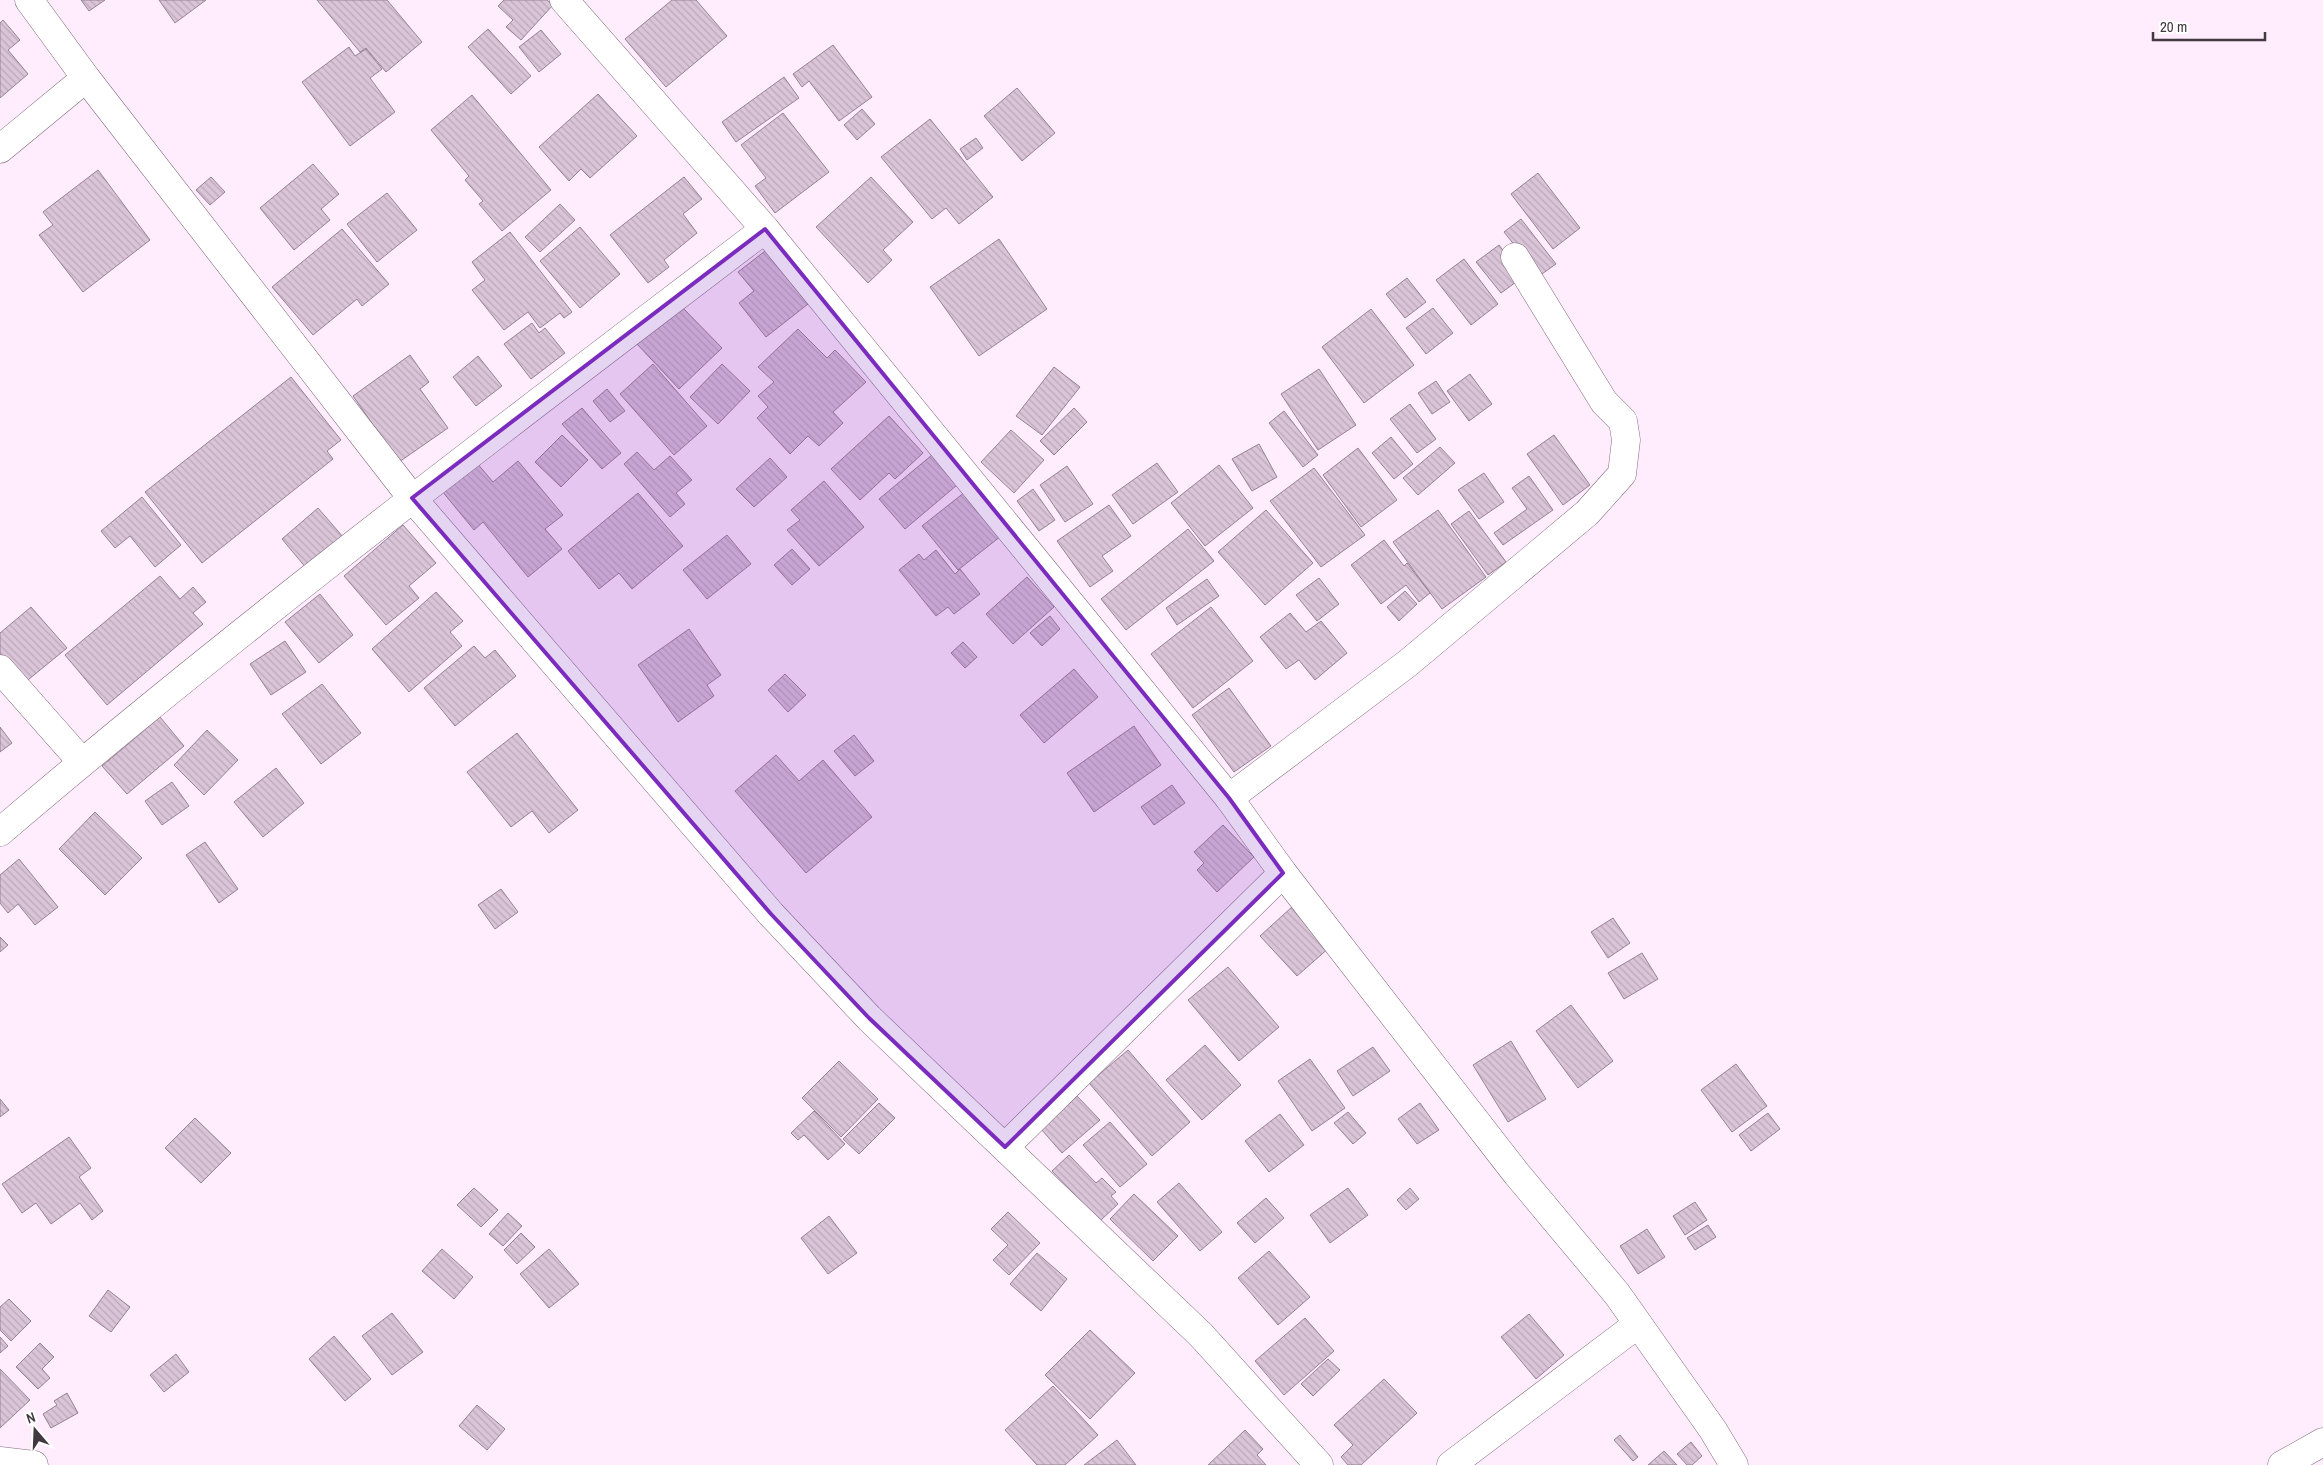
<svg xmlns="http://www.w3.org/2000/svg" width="2323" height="1465" viewBox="0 0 2323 1465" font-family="'Archivo Narrow',sans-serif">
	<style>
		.building { fill: url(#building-back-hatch); stroke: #978295 }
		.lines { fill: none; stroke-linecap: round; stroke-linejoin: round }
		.minor-casing { stroke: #806c7e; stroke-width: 29 }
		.minor { stroke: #fff; stroke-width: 28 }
		.marked { fill: #7b2cbf; fill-opacity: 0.2; stroke: #7b2cbf; stroke-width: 4; stroke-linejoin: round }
	</style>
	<defs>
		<pattern id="building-back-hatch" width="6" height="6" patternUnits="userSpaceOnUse" patternTransform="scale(1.25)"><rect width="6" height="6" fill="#dac4d8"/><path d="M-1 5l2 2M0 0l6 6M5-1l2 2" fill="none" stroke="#bca9ba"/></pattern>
	</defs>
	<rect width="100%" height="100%" fill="#ffedfd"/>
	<g class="building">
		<path d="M81,0H105L89,11Z"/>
		<path d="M159,0H206L175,23Z"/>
		<path d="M317,0H387L422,42L386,72L366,48L360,52Z"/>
		<path d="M504,0H547L553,5L521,40L506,27L513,20L498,6Z"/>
		<path d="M672,0H696L727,36L666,87L625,39Z"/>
		<path d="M3,20L20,40L8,50L28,74L0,98V23Z"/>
		<path d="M488,29L531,76L511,94L468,47Z"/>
		<path d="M541,30L561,54L539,72L519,47Z"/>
		<path d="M833,45L872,97L839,121L809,81L802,87L793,74Z"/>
		<path d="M349,47L355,56L366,49L382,69L370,78L395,112L350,146L302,82Z"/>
		<path d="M784,77L799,98L736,142L722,122Z"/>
		<path d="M1017,88L1055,133L1022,161L984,116Z"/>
		<path d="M598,94L637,136L590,178L581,169L569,181L539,147Z"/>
		<path d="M472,95L551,190L502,231L479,204L483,201L465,180L469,176L431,130Z"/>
		<path d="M862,109L875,124L857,140L844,125Z"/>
		<path d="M783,113L829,172L775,213L755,186L766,178L741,145Z"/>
		<path d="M930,119L993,197L959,224L946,208L932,219L881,157Z"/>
		<path d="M976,138L983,148L967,160L960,149Z"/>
		<path d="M313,164L339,194L321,209L330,220L294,250L260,208Z"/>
		<path d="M98,170L150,240L83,292L39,235L53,225L43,212Z"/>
		<path d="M1538,173L1580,228L1553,249L1511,194Z"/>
		<path d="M211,177L225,192L210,205L196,190Z"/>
		<path d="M684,177L702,199L683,214L697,233L664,260L669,267L648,283L610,235Z"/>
		<path d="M871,177L913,222L883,250L892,260L868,283L816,227Z"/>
		<path d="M387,193L417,230L377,262L347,224Z"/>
		<path d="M560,204L575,220L540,252L525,237Z"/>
		<path d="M1521,219L1556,264L1539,276L1504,232Z"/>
		<path d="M580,227L620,274L580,308L540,261Z"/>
		<path d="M342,229L389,284L362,306L357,299L313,335L272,287Z"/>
		<path d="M510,232L572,312L564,318L560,313L540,328L528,312L504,330L472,290L485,280L472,262Z"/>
		<path d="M999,239L1047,309L979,356L930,287Z"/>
		<path d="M1499,245L1523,277L1501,293L1476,262Z"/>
		<path d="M765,251L808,304L766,337L739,303L754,291L738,272Z"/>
		<path d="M1464,259L1498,304L1471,325L1436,280Z"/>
		<path d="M1407,278L1426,302L1405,318L1386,294Z"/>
		<path d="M679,304L722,348L679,389L637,344Z"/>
		<path d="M1433,308L1453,333L1426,354L1406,328Z"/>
		<path d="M1371,309L1414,365L1364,403L1322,347Z"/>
		<path d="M532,323L539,333L545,328L565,353L531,379L504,344Z"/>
		<path d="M798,329L827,358L835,350L866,382L833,412L843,423L819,446L808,436L790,454L757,418L768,407L758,396L774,382L758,367Z"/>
		<path d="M410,355L429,382L420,389L448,428L399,462L353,396Z"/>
		<path d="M478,356L502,386L476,406L453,377Z"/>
		<path d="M653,364L707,426L674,455L620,394Z"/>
		<path d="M722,364L750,391L718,424L690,397Z"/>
		<path d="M1054,367L1080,387L1042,435L1016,416Z"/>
		<path d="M1319,369L1356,425L1318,450L1281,394Z"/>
		<path d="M1470,374L1492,404L1469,421L1447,391Z"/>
		<path d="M291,377L341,440L327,451L333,459L202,563L145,492Z"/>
		<path d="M1436,381L1450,402L1432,414L1418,393Z"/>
		<path d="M607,389L625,411L610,422L593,401Z"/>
		<path d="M1410,404L1436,439L1417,453L1390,419Z"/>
		<path d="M582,408L621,453L602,469L562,424Z"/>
		<path d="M1074,408L1087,422L1054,455L1040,441Z"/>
		<path d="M1284,411L1318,455L1303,467L1269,423Z"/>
		<path d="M889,416L923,453L895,479L889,473L860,500L831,469Z"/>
		<path d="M1011,430L1044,460L1014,493L981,462Z"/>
		<path d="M562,435L588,460L561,487L535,462Z"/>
		<path d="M1554,435L1590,485L1563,505L1527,454Z"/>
		<path d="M1391,437L1413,464L1394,479L1372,453Z"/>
		<path d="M1259,444L1277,477L1252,491L1232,459Z"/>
		<path d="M1440,447L1455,463L1418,495L1403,478Z"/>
		<path d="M1358,448L1397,500L1361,527L1323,475Z"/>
		<path d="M637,452L654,470L670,456L692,480L676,493L685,504L670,517L624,464Z"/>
		<path d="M932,455L957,485L905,529L879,499Z"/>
		<path d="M770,458L787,477L754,507L736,489Z"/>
		<path d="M518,461L563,515L545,529L562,549L528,577L483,522L474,530L442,491L476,462L493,482Z"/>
		<path d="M1157,463L1178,492L1133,524L1112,495Z"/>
		<path d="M1219,465L1253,508L1205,546L1171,503Z"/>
		<path d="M1067,466L1093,504L1065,522L1040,485Z"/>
		<path d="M1314,468L1365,535L1321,567L1270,501Z"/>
		<path d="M1484,473L1504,502L1479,519L1458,490Z"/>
		<path d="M1529,476L1553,510L1503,545L1494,533L1527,509L1512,488Z"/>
		<path d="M824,481L864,527L819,566L787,530L800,520L791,510Z"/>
		<path d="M1033,489L1055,520L1039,531L1017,501Z"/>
		<path d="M965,492L1001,536L958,570L922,526Z"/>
		<path d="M638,493L683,546L632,589L619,573L599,589L568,551Z"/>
		<path d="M142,497L181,545L155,567L130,536L115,548L101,531Z"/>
		<path d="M1109,505L1131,536L1102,556L1113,571L1090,587L1057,541Z"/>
		<path d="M318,508L344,538L307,569L282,539Z"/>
		<path d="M1266,510L1313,563L1265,605L1218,552Z"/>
		<path d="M1438,510L1486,577L1442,609L1393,542Z"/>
		<path d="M1469,511L1506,562L1488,575L1451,524Z"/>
		<path d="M403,525L436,563L409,586L419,598L386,625L344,576Z"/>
		<path d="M1188,529L1214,561L1126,630L1101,599Z"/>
		<path d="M727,535L751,564L707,599L683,570Z"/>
		<path d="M1384,540L1404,566L1407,563L1430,593L1419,602L1406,585L1381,604L1351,565Z"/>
		<path d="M792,549L810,569L792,585L774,565Z"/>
		<path d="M936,550L955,574L960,569L980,594L954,614L948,607L936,616L899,570L919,554L924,560Z"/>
		<path d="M160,576L180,599L193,587L206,602L193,613L203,624L107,705L65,655Z"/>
		<path d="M1027,577L1054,607L1013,644L986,614Z"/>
		<path d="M1319,578L1339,604L1317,621L1296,595Z"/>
		<path d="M1207,579L1219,596L1177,625L1166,608Z"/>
		<path d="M1405,591L1417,604L1399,621L1387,607Z"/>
		<path d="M436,592L463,621L450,632L462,646L409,692L372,649Z"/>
		<path d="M320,594L353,635L319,663L285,622Z"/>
		<path d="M31,607L67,648L23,684L0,657V633Z"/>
		<path d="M1211,607L1253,661L1193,708L1151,654Z"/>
		<path d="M1290,613L1306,632L1321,621L1347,653L1315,680L1299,660L1286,669L1260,637Z"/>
		<path d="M1050,616L1060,629L1042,646L1030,633Z"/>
		<path d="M689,629L721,675L707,685L714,696L678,722L638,665Z"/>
		<path d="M285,641L306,672L271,695L250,664Z"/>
		<path d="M963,642L977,657L965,668L951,653Z"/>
		<path d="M474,646L485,658L495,650L516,676L455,726L424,688Z"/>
		<path d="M1074,669L1098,697L1044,743L1020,715Z"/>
		<path d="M785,674L806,695L788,712L768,690Z"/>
		<path d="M322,684L361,733L321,764L282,714Z"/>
		<path d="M1229,688L1271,746L1234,772L1192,715Z"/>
		<path d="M160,717L184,746L127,794L102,766Z"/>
		<path d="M1134,726L1161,765L1094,812L1067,773Z"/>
		<path d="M0,727L12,743L0,752Z"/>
		<path d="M207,730L238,760L204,795L174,765Z"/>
		<path d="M517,733L578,810L549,833L532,811L511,827L467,772Z"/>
		<path d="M854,735L874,761L855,776L834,751Z"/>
		<path d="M776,755L799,781L823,760L872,817L806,873L735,791Z"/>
		<path d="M276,768L304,803L263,837L234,802Z"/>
		<path d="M172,782L189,806L162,825L145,801Z"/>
		<path d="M1172,785L1185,803L1154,825L1141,807Z"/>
		<path d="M95,812L142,858L105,895L59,849Z"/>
		<path d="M1223,825L1254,857L1217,892L1197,870L1204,863L1194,852Z"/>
		<path d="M205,842L238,889L219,903L186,855Z"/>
		<path d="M19,859L58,907L35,925L18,904L8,913L0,903V875Z"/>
		<path d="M501,889L518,912L495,929L478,905Z"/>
		<path d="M1293,906L1330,947L1297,976L1260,936Z"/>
		<path d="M1613,918L1630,943L1608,958L1591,932Z"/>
		<path d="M0,937L8,945L0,952Z"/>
		<path d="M1642,953L1658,979L1624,999L1608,973Z"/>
		<path d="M1228,967L1279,1027L1239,1061L1188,1000Z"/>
		<path d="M1571,1005L1613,1061L1578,1088L1536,1031Z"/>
		<path d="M1511,1041L1546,1099L1508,1122L1473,1065Z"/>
		<path d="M1205,1045L1241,1085L1202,1120L1166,1080Z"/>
		<path d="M1373,1047L1390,1071L1353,1096L1337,1071Z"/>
		<path d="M1128,1050L1190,1122L1152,1156L1089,1083Z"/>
		<path d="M1310,1059L1345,1108L1312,1131L1278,1081Z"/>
		<path d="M839,1061L878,1099L841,1137L802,1098Z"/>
		<path d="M1736,1064L1767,1106L1732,1132L1701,1090Z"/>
		<path d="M1077,1096L1100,1120L1062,1153L1041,1129Z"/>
		<path d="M0,1099L9,1110L0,1117Z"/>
		<path d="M879,1103L895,1118L859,1154L843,1139Z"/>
		<path d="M1420,1103L1439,1130L1417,1144L1398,1119Z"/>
		<path d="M814,1111L845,1144L828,1160L804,1135L798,1140L791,1133Z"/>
		<path d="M1348,1112L1366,1133L1353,1144L1334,1123Z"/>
		<path d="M1768,1113L1780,1129L1751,1151L1739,1135Z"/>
		<path d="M1280,1114L1304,1145L1269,1172L1245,1141Z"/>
		<path d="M195,1118L231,1153L201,1183L165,1148Z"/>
		<path d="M1110,1122L1147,1164L1120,1187L1083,1145Z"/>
		<path d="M69,1137L91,1168L79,1177L103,1211L92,1220L80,1203L51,1224L36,1203L22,1213L2,1184Z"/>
		<path d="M1069,1155L1096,1183L1102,1178L1116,1192L1111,1196L1118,1204L1100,1221L1052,1171Z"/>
		<path d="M1179,1183L1222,1232L1200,1251L1157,1202Z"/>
		<path d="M474,1188L498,1210L481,1227L457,1205Z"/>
		<path d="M1348,1188L1368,1215L1330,1243L1310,1215Z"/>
		<path d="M1410,1188L1419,1199L1406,1210L1397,1200Z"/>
		<path d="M1134,1194L1178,1236L1153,1261L1110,1219Z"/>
		<path d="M1266,1198L1284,1218L1255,1243L1237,1223Z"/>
		<path d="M1695,1202L1707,1220L1685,1235L1673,1216Z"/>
		<path d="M1008,1212L1040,1243L1009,1275L993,1260L1008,1245L991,1229Z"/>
		<path d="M508,1213L522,1226L503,1246L489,1234Z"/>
		<path d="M829,1216L857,1253L828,1274L801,1238Z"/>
		<path d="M1708,1225L1716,1237L1695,1250L1687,1238Z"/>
		<path d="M1647,1229L1665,1257L1638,1274L1620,1246Z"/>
		<path d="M521,1233L535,1247L517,1264L504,1250Z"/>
		<path d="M442,1249L473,1277L454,1299L422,1271Z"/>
		<path d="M549,1249L579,1284L549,1308L520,1274Z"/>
		<path d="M1269,1251L1310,1297L1278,1325L1238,1278Z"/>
		<path d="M1037,1253L1067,1279L1041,1311L1010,1284Z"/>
		<path d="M108,1290L130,1307L111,1332L89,1316Z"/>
		<path d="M9,1299L31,1321L11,1341L0,1330V1307Z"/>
		<path d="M392,1313L423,1352L392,1375L362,1336Z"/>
		<path d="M1529,1314L1564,1355L1536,1379L1501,1337Z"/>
		<path d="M1305,1318L1334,1351L1284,1395L1255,1361Z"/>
		<path d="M1090,1330L1135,1373L1090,1419L1045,1375Z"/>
		<path d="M334,1336L371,1379L345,1401L309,1359Z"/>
		<path d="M0,1337L8,1346L0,1353Z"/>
		<path d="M40,1343L54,1357L42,1369L50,1378L38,1389L16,1367Z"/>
		<path d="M176,1354L189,1372L164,1392L150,1375Z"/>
		<path d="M1328,1359L1340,1370L1313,1396L1301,1384Z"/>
		<path d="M0,1369L30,1400L0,1428Z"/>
		<path d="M1384,1379L1417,1413L1361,1465H1348L1341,1457L1353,1445L1334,1425Z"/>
		<path d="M1053,1386L1098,1435L1065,1465H1037L1005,1430Z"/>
		<path d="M67,1393L78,1413L51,1428L43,1414L57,1405L54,1401Z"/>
		<path d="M477,1405L505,1429L487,1450L459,1426Z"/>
		<path d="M1245,1430L1263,1449L1257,1455L1266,1465H1208Z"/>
		<path d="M1620,1435L1638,1457L1633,1461L1614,1440Z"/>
		<path d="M1117,1440L1136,1465H1084Z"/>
		<path d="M1691,1442L1702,1456L1692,1465H1687L1677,1454Z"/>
		<path d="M1664,1451L1677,1465H1648Z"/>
	</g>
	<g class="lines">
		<defs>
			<g id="minor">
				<path d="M29,0L86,78L412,498L771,914L869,1018L1201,1335L1319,1465"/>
				<path d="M564,0L765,229L1229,798L1283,873L1516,1173L1617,1294L1713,1430L1734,1465"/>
				<path d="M0,149L86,78"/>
				<path d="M0,669L82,762"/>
				<path d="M1229,798L1408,663L1587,513L1622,474L1626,440L1623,421L1604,402L1515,257"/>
				<path d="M0,832C247,621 507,426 765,229"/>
				<path d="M1005,1147L1283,873"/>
				<path d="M0,1461L34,1465"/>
				<path d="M1451,1465L1638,1324"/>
				<path d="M2282,1465L2323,1442"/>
			</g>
		</defs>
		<use href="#minor" class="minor-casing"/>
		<use href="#minor" class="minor"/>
	</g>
	<path class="marked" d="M765,229L1229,798L1283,873L1005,1147L869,1018L771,914L412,498Z"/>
	<g transform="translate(35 1430) rotate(341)" stroke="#ffffff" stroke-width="4" paint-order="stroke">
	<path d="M0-4L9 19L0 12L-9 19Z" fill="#413840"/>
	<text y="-8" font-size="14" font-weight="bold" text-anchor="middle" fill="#413840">N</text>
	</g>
	<path d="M2153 32v8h112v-8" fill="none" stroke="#413840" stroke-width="2.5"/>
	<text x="2160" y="32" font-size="15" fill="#413840" stroke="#ffffff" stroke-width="4" paint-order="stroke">20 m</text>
</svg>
